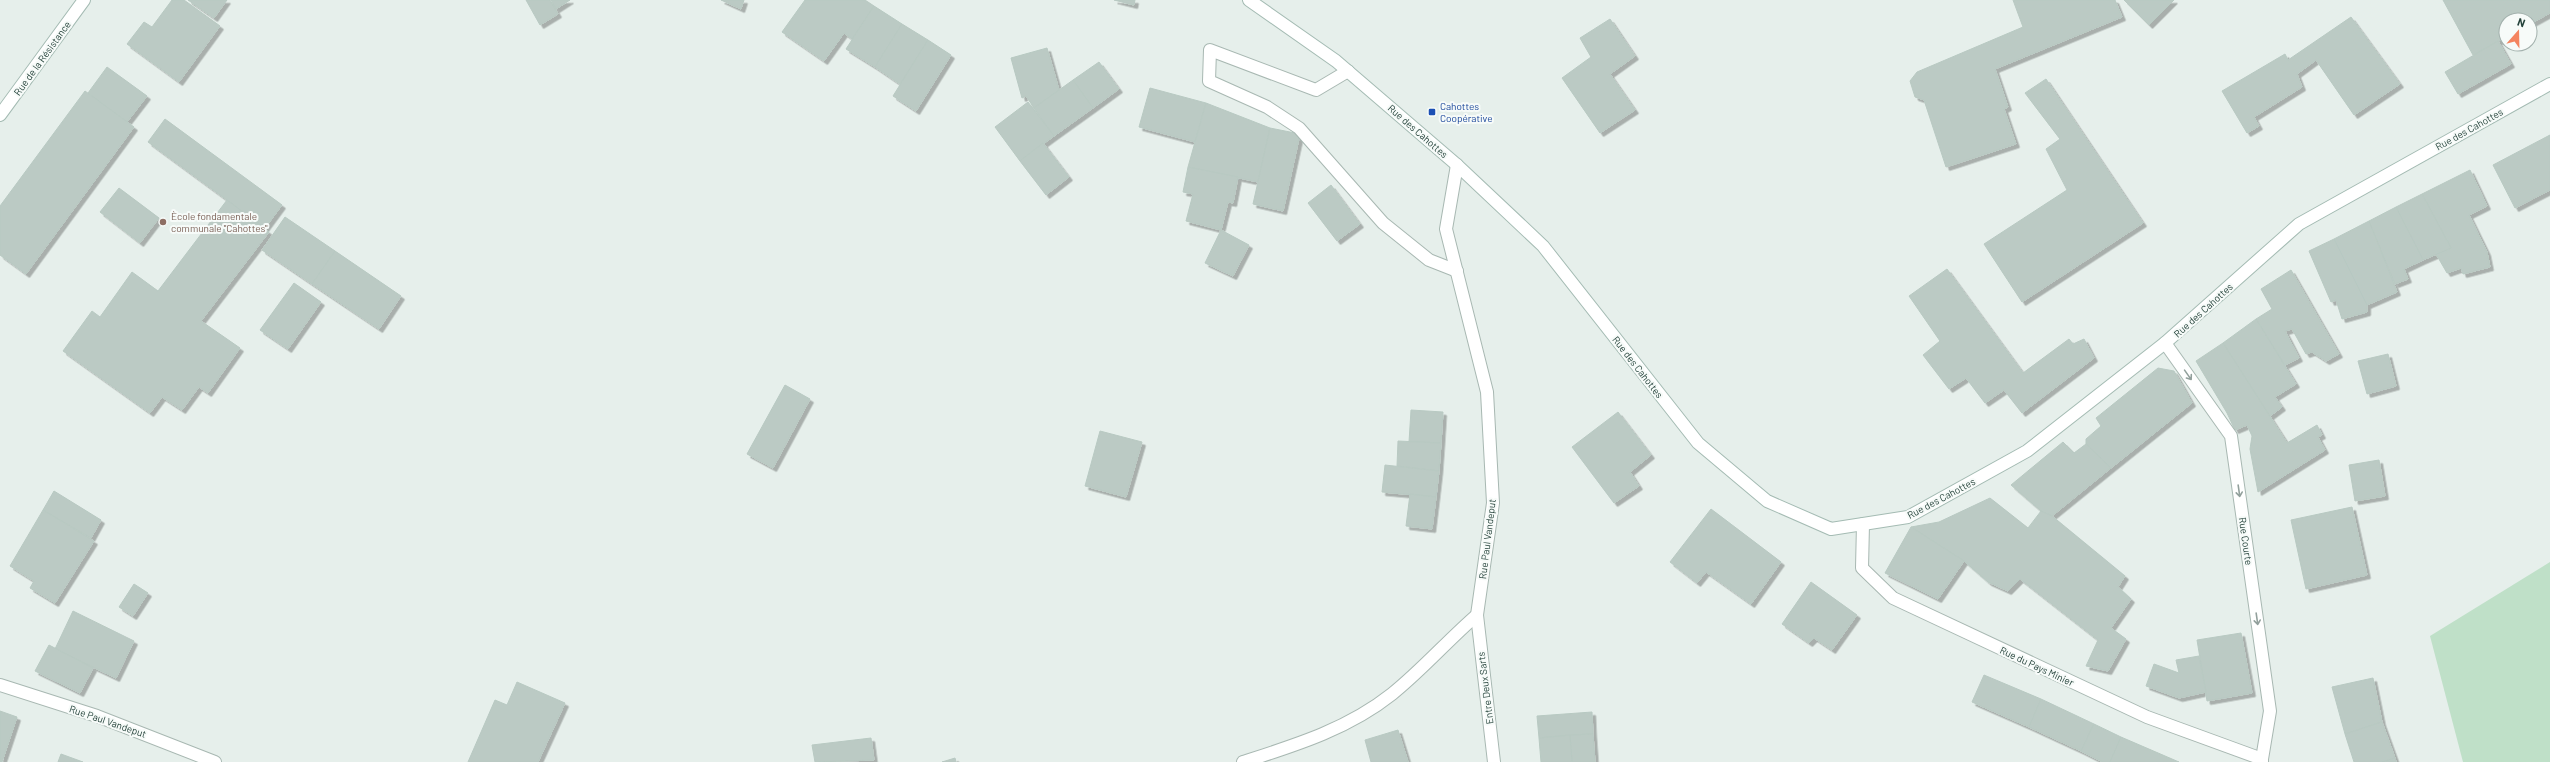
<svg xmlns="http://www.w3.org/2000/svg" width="2550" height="762" viewBox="0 0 2550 762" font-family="Barlow,sans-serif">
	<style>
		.green { fill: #bfe0c8 }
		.building { fill: #bbcac4; stroke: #b8c9c2; filter: url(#shadow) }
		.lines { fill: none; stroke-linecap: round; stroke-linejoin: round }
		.lane-casing { stroke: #a8b8b2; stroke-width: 14 }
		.street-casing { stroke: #a8b8b2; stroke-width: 14 }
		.secondary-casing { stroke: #a4bbb3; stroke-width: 14 }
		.lane { stroke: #fff; stroke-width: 12 }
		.street { stroke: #fff; stroke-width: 12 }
		.secondary { stroke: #fff; stroke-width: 12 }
		.oneway { stroke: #92a09c }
		.transit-dot { fill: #1a4fb4; stroke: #f7fbf9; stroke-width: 1.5 }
		.education-dot { fill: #8d6e63; stroke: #f7fbf9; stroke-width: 1.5 }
		.labels { text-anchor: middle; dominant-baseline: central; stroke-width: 4; stroke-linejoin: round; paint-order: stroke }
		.street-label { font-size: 10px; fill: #24423a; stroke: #f7fbf9 }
		.transit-label { font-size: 10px; fill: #164399; stroke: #f7fbf9; text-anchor: start }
		.education-label { font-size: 10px; fill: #785e54; stroke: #f7fbf9; text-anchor: start }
	</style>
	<defs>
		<filter id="shadow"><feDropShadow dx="3.5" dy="3.5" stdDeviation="0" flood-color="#0004"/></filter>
	</defs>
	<rect width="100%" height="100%" fill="#e6efeb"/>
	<path class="green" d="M2550,562V762H2463L2430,636Z"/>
	<g class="building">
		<path d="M172,0H184L220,26L179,82L127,44L144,22L152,27Z"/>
		<path d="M188,0H227L214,18Z"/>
		<path d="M526,0H550L558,14L540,25Z"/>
		<path d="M551,0H570L556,9Z"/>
		<path d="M721,0H744L741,9Z"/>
		<path d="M805,0H865L874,6L852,39L844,33L824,61L782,32Z"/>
		<path d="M1114,0H1135L1134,5Z"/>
		<path d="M2013,0H2115L2122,17L1995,69L2008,107L2004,109L2016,144L1946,167L1924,100L1915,97L1910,81L1917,72L2023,27Z"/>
		<path d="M2124,0H2174L2149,25Z"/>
		<path d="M2443,0H2550V13L2530,24V20H2506V37L2473,55Z"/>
		<path d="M874,6L902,24L875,67L846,49Z"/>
		<path d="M2351,17L2400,84L2354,115L2316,60L2297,74L2302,87L2254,117L2259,126L2247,133L2222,91L2285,54L2288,60Z"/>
		<path d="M1610,19L1635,56L1610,74L1635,110L1600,133L1562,78L1591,57L1580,38Z"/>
		<path d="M902,24L928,40L900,84L875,67Z"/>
		<path d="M928,40L951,55L916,111L893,96Z"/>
		<path d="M2498,41L2511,64L2458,94L2445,72Z"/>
		<path d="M1047,48L1059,90L1034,108L1026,96L1022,98L1011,58Z"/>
		<path d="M1099,62L1119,89L1093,108L1073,80Z"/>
		<path d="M107,67L147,96L127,122L88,93Z"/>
		<path d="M2046,79L2143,223L2022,302L1984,244L2067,190L2046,149L2060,139L2025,93Z"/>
		<path d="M1073,80L1093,108L1054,136L1034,108Z"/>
		<path d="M1150,88L1206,103L1195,142L1139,127Z"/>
		<path d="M85,91L134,127L26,274L0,255V206Z"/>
		<path d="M1028,102L1054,136L1020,161L995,127Z"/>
		<path d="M1206,103L1270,128L1258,182L1188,167Z"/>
		<path d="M165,119L282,205L265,228L148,142Z"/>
		<path d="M1270,128L1300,134L1283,211L1253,204Z"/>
		<path d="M2550,135V190L2515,208L2493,165Z"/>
		<path d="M1043,143L1069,177L1046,195L1020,161Z"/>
		<path d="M1188,167L1238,177L1233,203L1228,202L1221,230L1186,221L1193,194L1183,192Z"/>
		<path d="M2470,170L2487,206L2469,215L2487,252L2490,267L2463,274L2461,268L2447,273L2436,254L2451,248L2422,194Z"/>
		<path d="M1331,185L1360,224L1337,241L1308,203Z"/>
		<path d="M119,188L159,218L140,243L100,212Z"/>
		<path d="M2422,194L2451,248L2423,260L2396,207Z"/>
		<path d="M227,200L269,232L201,321L240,348L208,393L199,387L182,410L162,397L150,413L63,351L92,311L100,317L132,272L158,291Z"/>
		<path d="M2396,207L2423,260L2404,269L2408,279L2395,284L2369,221Z"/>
		<path d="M285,217L335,251L312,284L262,250Z"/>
		<path d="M2369,221L2397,292L2367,305L2334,239Z"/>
		<path d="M1221,230L1249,245L1233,276L1205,263Z"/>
		<path d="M2334,239L2367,305V312L2342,319L2336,300L2331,302L2309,251Z"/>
		<path d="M335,251L401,296L379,329L312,284Z"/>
		<path d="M1947,269L2023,373L2069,339L2073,344L2084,339L2094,358L2022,413L2004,390L1985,403L1966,378L1949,389L1923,355L1940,341L1909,296Z"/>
		<path d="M2291,270L2339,354L2326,361L2312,352L2306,354L2292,329L2285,331L2299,358L2285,365L2256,319L2272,309L2261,289Z"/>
		<path d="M294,283L321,302L288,349L260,330Z"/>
		<path d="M2256,319L2296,384L2275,397L2282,407L2270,416L2223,343Z"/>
		<path d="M2223,343L2287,443L2317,425L2322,435L2318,437L2325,450L2258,492L2250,449L2252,436L2247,425L2235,430L2227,413L2196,361Z"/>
		<path d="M2388,354L2396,386L2367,394L2358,361Z"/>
		<path d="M2158,368L2174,371L2192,403L2111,468L2086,444V439L2101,426L2096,418Z"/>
		<path d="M785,385L810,399L773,468L747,454Z"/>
		<path d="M1411,410L1443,412L1441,443L1409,442Z"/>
		<path d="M1618,412L1651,455L1630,472L1639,486L1614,503L1572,447Z"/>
		<path d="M1100,431L1142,442L1126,497L1085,486Z"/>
		<path d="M1398,441L1441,443L1439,471L1397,466Z"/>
		<path d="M2063,442L2074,453L2086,444L2111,468L2052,516L2041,511L2011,485Z"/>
		<path d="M2379,460L2385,496L2355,501L2349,465Z"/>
		<path d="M1385,465L1439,471L1436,497L1382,492Z"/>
		<path d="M54,491L101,520L91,538L43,510Z"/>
		<path d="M1410,494L1436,497L1432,529L1406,526Z"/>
		<path d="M1990,498L2028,528L2041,511L2052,516L2125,576L2118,587L2131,599L2111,628L2126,639L2108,671L2086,666L2098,640L2020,579L2008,591L1988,582L1964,561L1911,527L1939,522Z"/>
		<path d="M2352,507L2367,575L2306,589L2291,520Z"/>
		<path d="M1711,509L1781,562L1751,604L1706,572L1697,583L1670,562Z"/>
		<path d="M43,510L94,541L55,603L30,588L34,581L10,566Z"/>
		<path d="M1911,527L1964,561L1938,599L1885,573Z"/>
		<path d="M1811,582L1857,615L1832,650L1814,638L1809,643L1782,624Z"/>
		<path d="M134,584L148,593L133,616L119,607Z"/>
		<path d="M73,611L134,641L116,678L55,649Z"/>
		<path d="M2241,633L2252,693L2207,701L2197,640Z"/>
		<path d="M49,645L93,668L80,693L35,671Z"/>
		<path d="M2199,656L2206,692L2179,698L2146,686L2154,664L2179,673L2176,660Z"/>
		<path d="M1984,675L2041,699L2029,727L1972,702Z"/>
		<path d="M2373,678L2382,722L2345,734L2332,687Z"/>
		<path d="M517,682L565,703L538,762H468L495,700L507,705Z"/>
		<path d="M2041,699L2094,724L2081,751L2029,727Z"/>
		<path d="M0,711L17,717L2,762H0Z"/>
		<path d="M1592,712L1593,734L1539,738L1537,716Z"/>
		<path d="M2382,722L2395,758L2382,762H2354L2345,734Z"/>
		<path d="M2094,724L2121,737L2110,762H2103L2081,751Z"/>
		<path d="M1398,730L1408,762H1371L1365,740Z"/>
		<path d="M1593,734L1595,762H1572L1570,735Z"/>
		<path d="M1570,735L1572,762H1541L1539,738Z"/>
		<path d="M2121,737L2179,762H2110Z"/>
		<path d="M871,738L874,760L815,762L812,745Z"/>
		<path d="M61,754L83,762H58Z"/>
		<path d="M955,758L956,762H942Z"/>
		<path d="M2395,758L2396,762H2382Z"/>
	</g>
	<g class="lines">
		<defs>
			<path id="lane" d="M1348,71L1316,90L1210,50L1209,81L1267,107L1299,128L1383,223L1429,260L1457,271"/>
			<g id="street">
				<path d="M1457,165L1446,229L1487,392L1493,503L1477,615L1494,762"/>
				<path d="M2165,343L2231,436L2270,711L2262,759"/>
				<path d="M1863,524L1862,568L1893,598L2147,717L2262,759V762"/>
				<path d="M0,685L97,716L215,762"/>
				<path d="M1243,762C1296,745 1348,729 1392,694C1422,670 1448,640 1477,615"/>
			</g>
			<g id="secondary">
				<path d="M1249,0L1336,61L1457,165L1543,246L1698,443L1767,501L1831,529L1908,517L2027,451L2165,343L2299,224L2550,84"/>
				<path d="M0,115L84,0"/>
			</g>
		</defs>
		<use href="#lane" class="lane-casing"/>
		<use href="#street" class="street-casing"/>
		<use href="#secondary" class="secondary-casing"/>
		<use href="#lane" class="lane"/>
		<use href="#street" class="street"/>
		<use href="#secondary" class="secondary"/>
	</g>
	<defs><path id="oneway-shaft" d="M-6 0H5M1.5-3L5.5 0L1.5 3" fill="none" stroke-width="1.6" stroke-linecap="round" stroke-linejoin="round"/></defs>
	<g class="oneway">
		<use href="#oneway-shaft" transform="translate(2188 375) rotate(55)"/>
		<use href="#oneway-shaft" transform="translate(2239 491) rotate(82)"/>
		<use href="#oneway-shaft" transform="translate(2257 619) rotate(82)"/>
	</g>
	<rect class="transit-dot" x="1428" y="108" width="8" height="8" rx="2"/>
	<circle class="education-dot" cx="163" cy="222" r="4"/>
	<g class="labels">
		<g class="street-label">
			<text transform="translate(42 58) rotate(-54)">Rue de la Résistance</text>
			<text transform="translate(2469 129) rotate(-29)">Rue des Cahottes</text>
			<text transform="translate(1418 131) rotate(41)">Rue des Cahottes</text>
			<text transform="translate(2203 310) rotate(-42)">Rue des Cahottes</text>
			<text transform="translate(1638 367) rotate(52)">Rue des Cahottes</text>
			<text transform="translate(1941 498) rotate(-28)">Rue des Cahottes</text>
			<text transform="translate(1487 539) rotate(-83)">Rue Paul Vandeput</text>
			<text transform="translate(2246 541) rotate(82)">Rue Courte</text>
			<text transform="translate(2037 666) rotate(25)">Rue du Pays Minier</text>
			<text transform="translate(1485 688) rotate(-97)">Entre Deux Sarts</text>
			<text transform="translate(108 721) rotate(19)">Rue Paul Vandeput</text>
		</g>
		<g class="transit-label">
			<text x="1440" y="106">Cahottes<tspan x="1440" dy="12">Coopérative</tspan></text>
		</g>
		<g class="education-label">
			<text x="171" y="216">Ècole fondamentale<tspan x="171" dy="12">communale "Cahottes"</tspan></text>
		</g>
	</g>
	<g transform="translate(2518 32) rotate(20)"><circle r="19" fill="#f7fbf9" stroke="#a3b1ad"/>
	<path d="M0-3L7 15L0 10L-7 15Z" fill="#f4845f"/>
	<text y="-6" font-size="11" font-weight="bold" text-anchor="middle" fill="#24423a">N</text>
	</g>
</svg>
